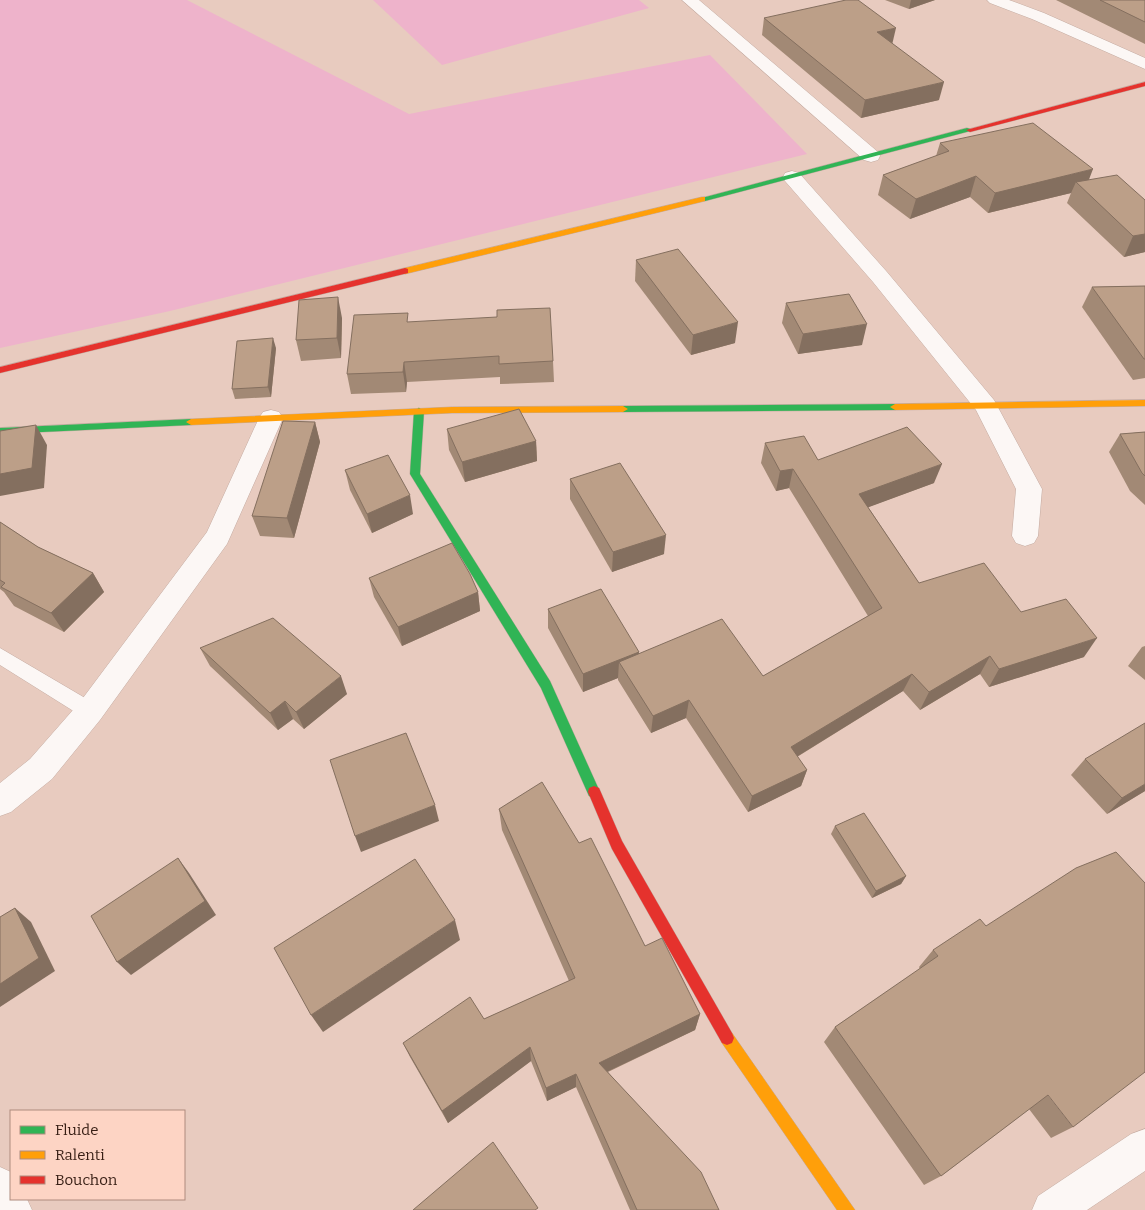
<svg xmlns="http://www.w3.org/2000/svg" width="1145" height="1210" viewBox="0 0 1145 1210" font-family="Bitter,serif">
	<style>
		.green { fill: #eeb3cb }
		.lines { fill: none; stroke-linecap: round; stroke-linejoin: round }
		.lane-casing { stroke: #c3aaa0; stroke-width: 1 }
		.street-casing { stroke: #c3aaa0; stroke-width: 1 }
		.fast-casing { stroke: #c3aaa0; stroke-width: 1 }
		.slow-casing { stroke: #c3aaa0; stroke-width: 1 }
		.jam-casing { stroke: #c3aaa0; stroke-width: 1 }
		.lane { fill: #fcf7f5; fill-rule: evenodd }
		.street { fill: #fcf7f5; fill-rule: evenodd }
		.fast { fill: #30b455; fill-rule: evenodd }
		.slow { fill: #ff9f0a; fill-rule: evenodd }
		.jam { fill: #e5322d; fill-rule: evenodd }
		.wall { fill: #a28975 }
		.shaded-wall { fill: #846f5f }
		.building { fill: #bc9f88; stroke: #846f5f }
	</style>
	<rect width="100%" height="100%" fill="#e8cbbf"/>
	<g class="green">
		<path d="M0,0H187L409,114L710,55L807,154L170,311L0,348Z"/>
		<path d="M373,0H639L649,8L442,65Z"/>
	</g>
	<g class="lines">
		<defs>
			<path id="lane" d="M0,648L97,705L99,711L97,717L90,719L83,717L0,665Z"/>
			<g id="street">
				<path d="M682,0H699L878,152L880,156L878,160L871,162L864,160Z"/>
				<path d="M987,0H1009L1044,13L1145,58V69L1032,19L990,3Z"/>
				<path d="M792,171L799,173L887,272L994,400L1042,489L1038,536L1034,543L1025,546L1016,543L1012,536L1016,489L976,410L873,282L785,181L783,177L785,173Z"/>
				<path d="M271,410L279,412L283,418L227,544L100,720L52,779L11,812L0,816V783L30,759L80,702L207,532L259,418L263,412Z"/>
				<path d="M1145,1129V1171L1087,1210H1032L1038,1196L1131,1134Z"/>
				<path d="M0,1167L11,1172V1199H27L32,1210H0Z"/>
			</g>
			<g id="fast">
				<path d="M967,128L974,130L705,201L698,199Z"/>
				<path d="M895,404L900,407L895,410L623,412L618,409L623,406Z"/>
				<path d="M419,408L424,411L420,474L550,681L600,792L599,796L594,798L589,796L541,688L410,474L414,411Z"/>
				<path d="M191,419L196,422L191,425L0,434V428Z"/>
			</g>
			<g id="slow">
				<path d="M702,197H705V201L405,274L401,271L405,268Z"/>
				<path d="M1145,400V406L895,410L890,407L895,404Z"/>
				<path d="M623,406L628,409L623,412L452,413L191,425L186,422L191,419L452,407Z"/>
				<path d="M727,1031L732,1033L855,1210H837L722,1043L720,1038L722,1033Z"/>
			</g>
			<g id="jam">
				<path d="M1145,82V86L970,132L966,130Z"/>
				<path d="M405,268L408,269V273L0,373V367Z"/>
				<path d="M594,786L599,788L622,841L732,1033L734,1038L732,1043L727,1045L722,1043L612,849L588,792L589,788Z"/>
			</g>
		</defs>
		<use href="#lane" class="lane-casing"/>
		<use href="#street" class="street-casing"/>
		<use href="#fast" class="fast-casing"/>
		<use href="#slow" class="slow-casing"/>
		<use href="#jam" class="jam-casing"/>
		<use href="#lane" class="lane"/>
		<use href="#street" class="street"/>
		<use href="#fast" class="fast"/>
		<use href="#slow" class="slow"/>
		<use href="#jam" class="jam"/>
	</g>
	<g class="wall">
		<path d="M885,0H935L909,9Z"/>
		<path d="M1056,0H1145V44Z"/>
		<path d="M764,18L892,44L939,100L861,118L762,35Z"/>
		<path d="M940,143L1089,180L1145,200V252L1124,257L1067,203L1071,193L988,213L970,197L910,219L878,195L883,175L936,156Z"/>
		<path d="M636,260L735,343L691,355L635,281Z"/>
		<path d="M1145,286V378L1133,380L1082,307L1092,287Z"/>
		<path d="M786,303L862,345L798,354L782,323Z"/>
		<path d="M342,318L341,358L301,361L296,340Z"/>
		<path d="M409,322L553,361L554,382L500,384V377L407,382L406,392L351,394L347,374Z"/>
		<path d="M276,348L271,397L235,399L232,389Z"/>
		<path d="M315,422L320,442L294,538L260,536L252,516Z"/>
		<path d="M447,429L536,441L537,461L465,482L449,450Z"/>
		<path d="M1145,432V505L1130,491L1109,452L1120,434Z"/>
		<path d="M765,443L818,460L934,483L868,507L919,583L1021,612L1084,657L989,687L980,674L920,710L903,691L797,757L807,770L801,786L748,812L686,718L651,733L618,680V678L583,692L548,628V609L639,652V654L763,676L868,616L789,488L776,491L761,463Z"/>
		<path d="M345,470L413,514L372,533L350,490Z"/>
		<path d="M570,479L664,554L612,572L570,499Z"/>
		<path d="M0,522L38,547L93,573L104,592L64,632L14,606L4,592L0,589Z"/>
		<path d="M369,578L478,592L480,611L402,646L374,597Z"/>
		<path d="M1145,646V680L1128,666L1142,647Z"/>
		<path d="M200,648L347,694L304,729L293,719L278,730L210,666Z"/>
		<path d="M1085,759L1145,791L1107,814L1071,775Z"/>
		<path d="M499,809L579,843L645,946L700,1014L695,1030L608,1072L719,1210H630L576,1087L547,1101L531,1061L448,1123L410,1057L403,1043L484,1019L569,981L502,830Z"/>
		<path d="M835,826L906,876L901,884L872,898L831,834Z"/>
		<path d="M933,950L1073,1127L1051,1138L1029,1109L941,1176L924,1185L824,1042L835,1027L920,969L919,967Z"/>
	</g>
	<g class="shaded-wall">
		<path d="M911,0H935L909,9Z"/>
		<path d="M896,28L892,45L877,32Z"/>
		<path d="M944,82L939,100L861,118L865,100Z"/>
		<path d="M1093,169L1085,190L1076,182L1071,193L988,213L995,193Z"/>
		<path d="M976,176L970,197L910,219L916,199Z"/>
		<path d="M1145,234V252L1124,257L1133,236Z"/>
		<path d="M338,297L342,318L341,358L337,338Z"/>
		<path d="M738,322L735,343L691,355L693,335Z"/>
		<path d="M867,324L862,345L798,354L803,334Z"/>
		<path d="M273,338L276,348L271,397L268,387Z"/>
		<path d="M404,362L407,382L406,392L403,372Z"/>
		<path d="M315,422L320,442L294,538L287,518Z"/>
		<path d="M36,425L47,445L44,488L0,496V474Z"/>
		<path d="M536,441L537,461L465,482L462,462Z"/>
		<path d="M942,464L934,483L853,513L859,494Z"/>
		<path d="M793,469L789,488L776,491L780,471Z"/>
		<path d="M410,495L413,514L372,533L367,514Z"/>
		<path d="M666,535L664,554L612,572L613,552Z"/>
		<path d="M93,573L104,592L64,632L51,613Z"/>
		<path d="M478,592L480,611L402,646L398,627Z"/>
		<path d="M1097,638L1084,657L989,687L999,669Z"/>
		<path d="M639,652L637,670L619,662L618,678L583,692V674Z"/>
		<path d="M990,656L980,674L920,710L929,692Z"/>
		<path d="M912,674L903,691L785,764L791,747Z"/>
		<path d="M341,676L347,694L304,729L296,712Z"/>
		<path d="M689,700L686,718L651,733L653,716Z"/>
		<path d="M285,701L293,719L278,730L270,713Z"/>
		<path d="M807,770L801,786L748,812L752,796Z"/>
		<path d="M1145,784V791L1107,814L1122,798Z"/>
		<path d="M435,805L439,821L361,852L355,836Z"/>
		<path d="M178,858L189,873L216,915L131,975L117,962Z"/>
		<path d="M906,876L901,884L872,898L876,891Z"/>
		<path d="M15,908L31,922L55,971L0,1007V984Z"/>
		<path d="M455,920L460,940L323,1032L311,1015Z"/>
		<path d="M700,1014L695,1030L598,1076L599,1063Z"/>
		<path d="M530,1047L531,1061L448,1123L442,1111Z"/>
		<path d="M576,1074V1087L547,1101L546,1088Z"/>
	</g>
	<g class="building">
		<path d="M846,0H858L896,28L877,32L944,82L865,100L764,18Z"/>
		<path d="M1100,0H1145V22Z"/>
		<path d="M1033,123L1093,169L995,193L976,176L916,199L883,175L949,151L940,143Z"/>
		<path d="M1117,175L1145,200V234L1133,236L1076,182Z"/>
		<path d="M678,249L738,322L693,335L636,260Z"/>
		<path d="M1145,286V359H1144L1092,287Z"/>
		<path d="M849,294L867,324L803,334L786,303Z"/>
		<path d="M338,297L337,338L296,340L299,300Z"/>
		<path d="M550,308L553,361L499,364V356L404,362L403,372L347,374L354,315L408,313L407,322L497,317V310Z"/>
		<path d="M273,338L268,387L232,389L237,341Z"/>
		<path d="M519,409L536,441L462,462L447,429Z"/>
		<path d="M283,421L315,422L287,518L252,516Z"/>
		<path d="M36,425L32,468L0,474V431Z"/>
		<path d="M907,427L942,464L859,494L919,583L984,563L1021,612L1066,599L1097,638L999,669L990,656L929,692L912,674L791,747L807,770L752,796L689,700L653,716L619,662L722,619L763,676L882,608L793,469L780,471L765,443L804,436L818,460Z"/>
		<path d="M1145,432V476L1142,473L1120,434Z"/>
		<path d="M388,455L410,495L367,514L345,470Z"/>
		<path d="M620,463L666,535L613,552L570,479Z"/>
		<path d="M0,522L38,547L93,573L51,613L1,587L5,583L0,580Z"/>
		<path d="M452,543L470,574L478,592L398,627L369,578Z"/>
		<path d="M601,589L639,652L583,674L548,609Z"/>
		<path d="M273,618L341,676L296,712L285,701L270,713L200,648Z"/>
		<path d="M1145,723V784L1122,798L1085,759Z"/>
		<path d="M406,733L435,805L355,836L330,760Z"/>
		<path d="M542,782L579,843L591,838L645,946L662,938L700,1014L599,1063L701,1172L719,1210H637L576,1074L546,1088L530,1047L442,1111L403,1043L470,997L484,1019L575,978L499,809Z"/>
		<path d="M864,813L906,876L876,891L835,826Z"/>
		<path d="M1116,852L1145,883V1072L1073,1127L1048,1095L941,1176L835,1027L938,956L933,950L980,919L986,926L1076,868Z"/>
		<path d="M178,858L205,901L117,962L91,916Z"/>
		<path d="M415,859L455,920L311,1015L274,948Z"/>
		<path d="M15,908L39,958L0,984V917Z"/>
		<path d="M493,1142L538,1208L535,1210H413Z"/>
	</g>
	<rect x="10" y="1110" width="175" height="90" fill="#fdd4c4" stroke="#ae8b7e"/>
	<rect x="20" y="1126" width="25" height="8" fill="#30b455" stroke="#ae8b7e"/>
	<text x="55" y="1135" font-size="15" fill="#371e14">Fluide</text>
	<rect x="20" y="1151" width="25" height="8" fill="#ff9f0a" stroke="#ae8b7e"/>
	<text x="55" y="1160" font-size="15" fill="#371e14">Ralenti</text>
	<rect x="20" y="1176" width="25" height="8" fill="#e5322d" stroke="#ae8b7e"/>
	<text x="55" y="1185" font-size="15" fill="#371e14">Bouchon</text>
</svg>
